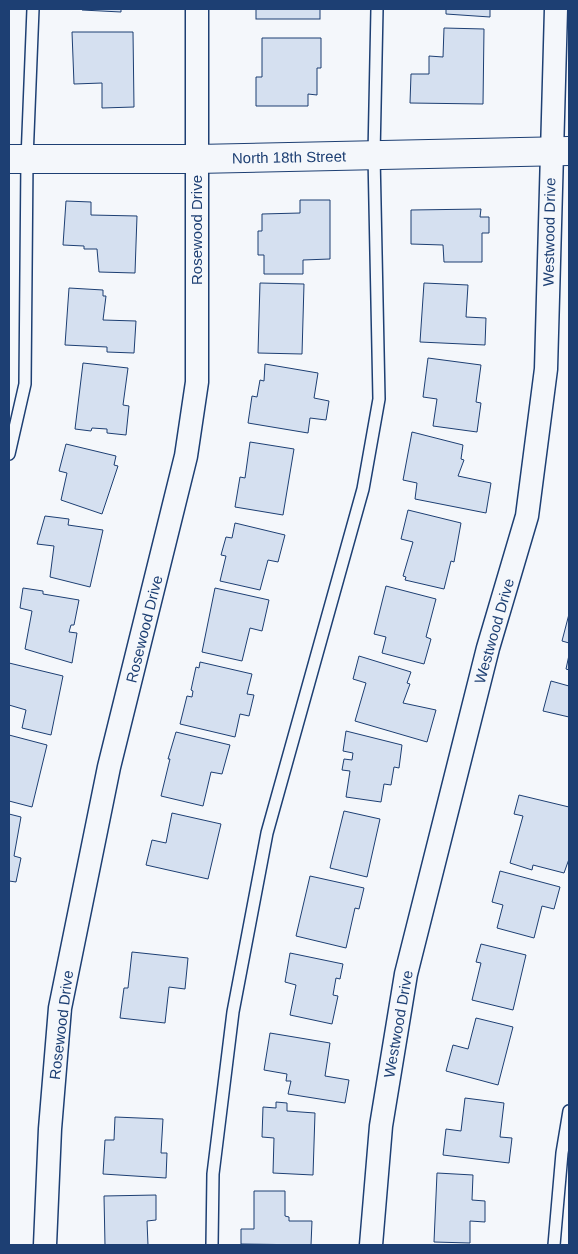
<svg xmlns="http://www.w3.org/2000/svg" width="578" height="1254" viewBox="0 0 578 1254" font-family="Helvetica,sans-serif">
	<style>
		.building { fill: #d5e0f0; stroke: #1d3f73 }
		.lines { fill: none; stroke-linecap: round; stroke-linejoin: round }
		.lane-casing { stroke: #1d3f73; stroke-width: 14 }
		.street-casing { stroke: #1d3f73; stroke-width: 25 }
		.secondary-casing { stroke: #1d3f73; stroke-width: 30 }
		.lane { stroke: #f4f7fb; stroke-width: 11 }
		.street { stroke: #f4f7fb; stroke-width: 22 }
		.secondary { stroke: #f4f7fb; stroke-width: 28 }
		.labels { text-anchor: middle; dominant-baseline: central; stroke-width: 4; stroke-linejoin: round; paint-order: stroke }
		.street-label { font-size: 15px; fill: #1d3f73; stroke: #f4f7fb }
	</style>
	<rect width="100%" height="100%" fill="#f4f7fb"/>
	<g class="building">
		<path d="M82,9H121V12L82,10Z"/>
		<rect x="256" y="9" width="64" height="10"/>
		<path d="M446,9H490V17L446,14Z"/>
		<path d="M444,28L484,29L483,104L410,103L411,74H429V56L443,57Z"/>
		<path d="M72,32H133L134,107L102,108V83L74,84Z"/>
		<path d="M262,38H321V68H317V95L308,94V106H256V77H262Z"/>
		<path d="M300,200H330V259L303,260V274H264V255H258V231H262V214L300,213Z"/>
		<path d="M66,201L91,202V215L137,216L135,273L99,272L97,249H84V246L63,245Z"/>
		<path d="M481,209L480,217H489V233H482V262H444L443,245L411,244V210Z"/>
		<path d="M260,283L304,284L302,354L258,353Z"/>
		<path d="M424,283L468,285L466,317L486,318L485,345L420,342Z"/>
		<path d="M69,288L103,290V296H106L103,320L136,321L134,353L107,352V347L65,345Z"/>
		<path d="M428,358L481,365L476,402L481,403L477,432L433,426L437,399L423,397Z"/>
		<path d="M83,363L128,368L123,405L129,406L126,435L107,433V429L92,428L91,431L75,429Z"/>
		<path d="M265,364L318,373L314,398L329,401L326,420L310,418L308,433L248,423L252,396L257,397L260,380L264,381Z"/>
		<path d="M412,432L463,445L461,459L464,460L458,476L491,483L486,513L415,499L417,483L403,480Z"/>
		<path d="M250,442L294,449L283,515L235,507L240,477L245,478Z"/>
		<path d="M66,444L116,456L114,465L118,466L102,514L61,500L67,473L59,471Z"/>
		<path d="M408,510L461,523L454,562L451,561L444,589L405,580L406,577L403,576L413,542L401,539Z"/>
		<path d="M45,516L69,519L68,525L103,530L90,587L50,577L54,546L37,544Z"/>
		<path d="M235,523L285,535L278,562L268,560L260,590L220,581L226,556L221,555L226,537L232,538Z"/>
		<path d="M386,586L436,599L426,637L431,639L424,664L382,653L386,637L374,634Z"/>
		<path d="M23,588L43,591V594L79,600L74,625H71L69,632L77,633L72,663L25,649L32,611L20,608Z"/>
		<path d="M215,588L269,600L262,631L250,628L242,661L202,652Z"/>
		<path d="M569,614V643L562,641Z"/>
		<path d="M569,655V670L566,669Z"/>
		<path d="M359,656L411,672L407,683L410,684L403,703L436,710L427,742L355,721L366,683L353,679Z"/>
		<path d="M200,662L252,674L247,694L254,695L249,716L240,714L235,737L180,724L187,696L192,697L193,691L191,690L196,667L199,668Z"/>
		<path d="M9,663L63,676L51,735L22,728L26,710L9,705Z"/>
		<path d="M551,681L569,686V717L543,711Z"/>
		<path d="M346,731L402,745L399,768L394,767L391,785L384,784L381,802L346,797L350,771L342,770L344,759L352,760L353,753L343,751Z"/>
		<path d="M176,732L230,745L222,774L211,772L203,806L161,796L170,759H168Z"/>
		<path d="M9,735L47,745L32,807L9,801Z"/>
		<path d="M519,795L569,807V859L564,873L533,865L532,870L510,863L523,816L514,814Z"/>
		<path d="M344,811L380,819L367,877L330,868Z"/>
		<path d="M172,813L221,824L208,879L146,865L152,840L166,843Z"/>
		<path d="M9,814L21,817L14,856L21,858L16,882L9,881Z"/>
		<path d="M500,871L560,887L554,909L542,906L534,938L497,928L503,905L492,902Z"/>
		<path d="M310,876L364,888L359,909L355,908L346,948L296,936Z"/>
		<path d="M481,944L526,955L513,1010L472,1000L481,963L476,962Z"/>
		<path d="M132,952L188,958L185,989L169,987L165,1023L120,1018L124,988H128Z"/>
		<path d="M290,953L343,964L340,979L336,978L333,995L338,996L332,1024L290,1015L296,985L285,982Z"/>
		<path d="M476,1018L513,1027L498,1085L446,1071L453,1045L468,1049Z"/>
		<path d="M270,1033L330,1043L325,1076L349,1080L345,1103L288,1094L291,1081H286L287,1074L264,1070Z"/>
		<path d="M465,1098L504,1103L500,1137L512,1138L509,1163L443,1155L446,1129L461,1131Z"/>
		<path d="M276,1102L287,1103V1111L315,1113L313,1175L273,1173L274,1138L262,1137L263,1107L276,1108Z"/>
		<path d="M115,1117L163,1119L161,1153H167L166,1178L103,1174L105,1140H114Z"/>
		<path d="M437,1173L473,1175L472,1200L485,1201V1222L470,1221V1243L434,1242Z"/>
		<path d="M254,1191H285V1216L289,1217V1221H312L311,1245L241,1244V1229H254Z"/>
		<path d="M156,1195V1220L147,1221L148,1245H105L104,1196Z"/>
	</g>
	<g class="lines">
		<defs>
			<g id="lane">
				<path d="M9,454L25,384L27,159L33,9"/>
				<path d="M212,1245L213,1174L233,1012L267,833L363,489L379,399L374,155L377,9"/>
				<path d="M554,1245L562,1153L569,1111"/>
			</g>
			<g id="street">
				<path d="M45,1245L50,1129L60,1008L109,767L186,456L197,382V9"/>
				<path d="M371,1245L381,1126L406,974L488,648L527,516L546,369L556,9"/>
			</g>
			<path id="secondary" d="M9,159H196L569,151"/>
		</defs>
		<use href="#lane" class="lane-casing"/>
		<use href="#street" class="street-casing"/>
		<use href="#secondary" class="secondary-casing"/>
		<use href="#lane" class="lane"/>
		<use href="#street" class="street"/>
		<use href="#secondary" class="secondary"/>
	</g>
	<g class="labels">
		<g class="street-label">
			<text transform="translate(289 157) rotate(-1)">North 18th Street</text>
			<text transform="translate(196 230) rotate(-90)">Rosewood Drive</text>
			<text transform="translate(549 232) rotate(-89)">Westwood Drive</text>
			<text transform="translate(144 629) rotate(-76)">Rosewood Drive</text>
			<text transform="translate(494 631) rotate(-74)">Westwood Drive</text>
			<text transform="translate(398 1024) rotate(-80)">Westwood Drive</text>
			<text transform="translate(61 1025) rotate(-83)">Rosewood Drive</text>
		</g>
	</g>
	<rect width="578" height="1254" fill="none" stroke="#1d3f73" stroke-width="20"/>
</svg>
